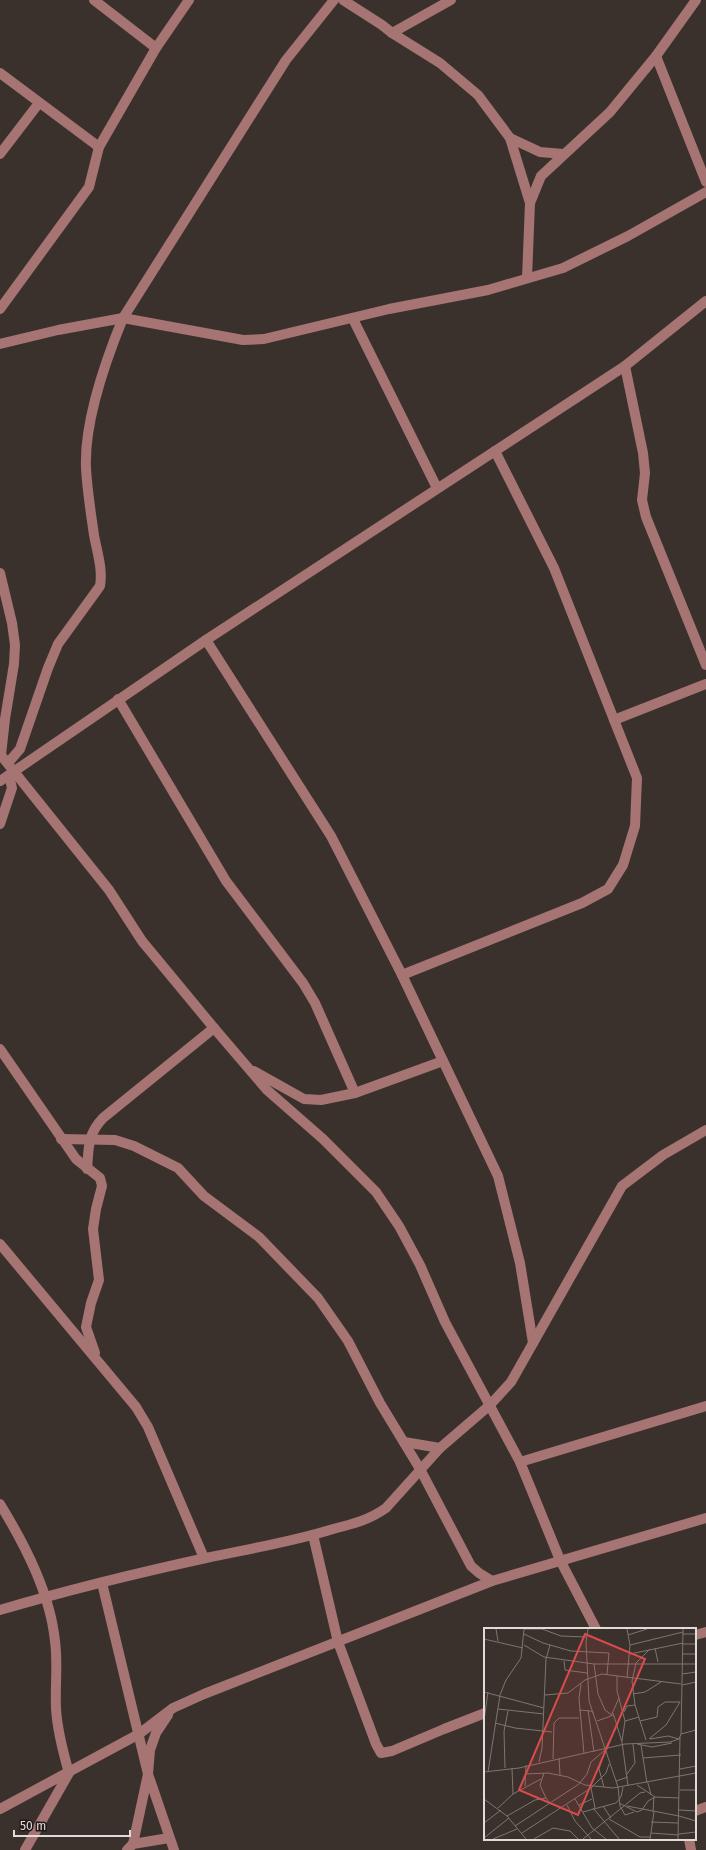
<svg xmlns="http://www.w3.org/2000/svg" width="706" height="1850" viewBox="0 0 706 1850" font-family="'Fira Sans',sans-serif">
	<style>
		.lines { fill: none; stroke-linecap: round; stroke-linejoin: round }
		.minor { stroke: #a57473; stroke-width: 10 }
		.inset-road { fill: none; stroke: #7e7571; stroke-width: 1 }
		.view { fill: #d84c4b; fill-opacity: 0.15; stroke: #d84c4b; stroke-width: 2 }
		.inset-edge { fill: none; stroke: #e2dcd9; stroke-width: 2 }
	</style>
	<rect width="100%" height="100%" fill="#3b312c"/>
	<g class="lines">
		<g class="minor">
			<path d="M94,0L156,48"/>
			<path d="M343,0L382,25L392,33L451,0"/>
			<path d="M392,33L440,63L478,95L510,138L530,203L527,278"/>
			<path d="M656,56L706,182"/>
			<path d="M0,73L99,147"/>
			<path d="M510,138L540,152L563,154"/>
			<path d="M0,154L39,103"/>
			<path d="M530,203L541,176L610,112L656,56L696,0"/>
			<path d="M0,309L89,187L99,147L156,48L189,0"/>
			<path d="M353,319L437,488"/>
			<path d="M0,344L58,330L123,318L243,340L264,339L389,309L488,290L563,268L628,236L706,192"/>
			<path d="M625,366L643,453L645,473L642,500L646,517L706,665"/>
			<path d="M0,573L12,623L15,645L14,664L5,719L1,755"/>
			<path d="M206,640L331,836L402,975L498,1176L520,1263L533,1343"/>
			<path d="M118,699L226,881L303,983L315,1003L355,1093"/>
			<path d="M614,720L706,684"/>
			<path d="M0,754L109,890L142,941L214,1028L267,1090L323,1139L376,1192L399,1226L420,1265L445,1322L520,1462L560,1560L596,1629"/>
			<path d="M8,763L20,749L48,668L58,644L100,586C103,569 97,552 94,535C91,514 87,489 86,468C84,421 105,362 123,318L286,60L334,0"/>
			<path d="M0,781L206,640L625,366L706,301"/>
			<path d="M0,824L12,788L9,775"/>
			<path d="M402,975L582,903L608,889L623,865L635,826L637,778L554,568L495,451"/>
			<path d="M0,1049L76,1159L100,1178L102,1186L96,1209L93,1229L99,1280L91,1303L86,1327L95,1353"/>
			<path d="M254,1071L304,1099L321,1100L355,1093L443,1061"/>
			<path d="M61,1139L115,1140L134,1146L178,1168L204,1196L259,1237L318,1298L348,1341L380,1403L420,1469L471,1566L479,1573L492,1581"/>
			<path d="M87,1169C89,1147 87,1135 103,1118L214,1028"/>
			<path d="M0,1244L136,1407L148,1427L204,1558"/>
			<path d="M404,1442L440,1448"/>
			<path d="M520,1462L706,1406"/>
			<path d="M0,1504C25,1545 50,1593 55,1641C58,1663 55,1685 56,1708C57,1730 63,1752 69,1773L25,1850"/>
			<path d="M313,1535L338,1642L376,1744L381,1753L392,1751L444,1729L485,1713"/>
			<path d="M102,1583L148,1774L174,1850"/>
			<path d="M0,1610C68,1590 137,1573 206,1558C248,1549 292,1542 333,1529C353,1524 369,1520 386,1508L440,1448L490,1405L511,1382L622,1186L663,1155L706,1130"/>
			<path d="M695,1635L706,1632"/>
			<path d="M0,1809L139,1734L173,1708L204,1694L492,1581L706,1518"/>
			<path d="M695,1811L706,1807"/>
			<path d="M689,1839L691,1850"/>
			<path d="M133,1844L148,1774L150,1750L156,1733L168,1715"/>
			<path d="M127,1850L133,1844L169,1838"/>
		</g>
	</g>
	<g transform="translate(484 1628)">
		<rect width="212" height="212" fill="#3b312c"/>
		<path class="inset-road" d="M12,1L14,13M40,1H58L77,8L102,9M104,1L102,14L105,73L134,159L136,178L141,187L150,184M40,6L59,15L87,23L125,25L123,46M199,6H212M144,7L163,1M0,11L39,20M199,16H212M40,17L60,29L110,36H212M146,17L199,4M171,20L174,34M146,26L199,15M199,26H212M80,33L81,42L103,45M110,36L114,66L121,82L129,88M198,46L212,44M133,48V63L141,93L138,113M143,50L146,17L143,1M97,56L95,70L100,126M198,57L212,54M0,64L60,80M149,66L161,64L177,54M61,67L84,65L101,52L118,46L197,56M14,81L60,86M95,82L107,83L110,86M104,82L110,124M140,84L143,78L151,77M129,85L138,114L144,158M0,92L4,64M113,93L127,88L135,70M141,93L155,89M156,93L173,89L174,79L181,74H196M11,95L31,100L68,104M197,106L212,102M165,111L182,97L196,74M166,111L184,108L195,111M162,112L151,77L148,53L152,35L166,21M153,116L168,119L188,115M157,117L163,155M121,121L132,100M75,130L76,147M159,130L197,127M69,131L70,95L75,90H95M55,134L58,120L62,31L66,17M21,140L20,103L24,83M28,140L29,166M196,141L212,138M0,144L35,140L141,116L186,114L195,111L197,106L199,1M4,144L16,67L22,52L37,30L40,1M60,145L56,157L62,170M41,146L64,145L84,149L101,157L129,160L212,145M143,146L151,135L149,116M132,153L144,149M164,155L167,167M153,157L171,169L195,170M41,158L42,137M120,159L115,141L121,123M107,160L111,180M196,162H212M0,171L23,188L42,211M91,171L108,200L122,211M135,175L153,184L158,182L164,173L171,169M83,177L91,193L107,211M95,177L108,171M119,178L127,190M143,178L195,188M14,180L29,166L57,151M109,180L135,211M195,182L212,183M99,184L132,175L137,169L139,159M169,184L170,169M23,188L51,172L62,170L66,175M195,188L212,193M125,191L156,209H166M167,194L194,195M0,195L17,182M31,198L95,156L103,146L107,134L121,122M38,205L107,160L122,145L125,136M167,205L195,207M195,206L212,204M0,210L25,190M9,211L33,201M50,211L69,200L86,203L94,211M99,211L156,165L161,164M166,211L170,184M194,211L196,109"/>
		<path class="view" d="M101,6L161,31L94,187L35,162Z"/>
		<rect width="212" height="212" class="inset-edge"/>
	</g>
	<path d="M14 1830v6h116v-6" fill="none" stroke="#e2dcd9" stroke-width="2"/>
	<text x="20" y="1830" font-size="12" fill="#e2dcd9" stroke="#1f1a18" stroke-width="3" paint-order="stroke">50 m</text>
</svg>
